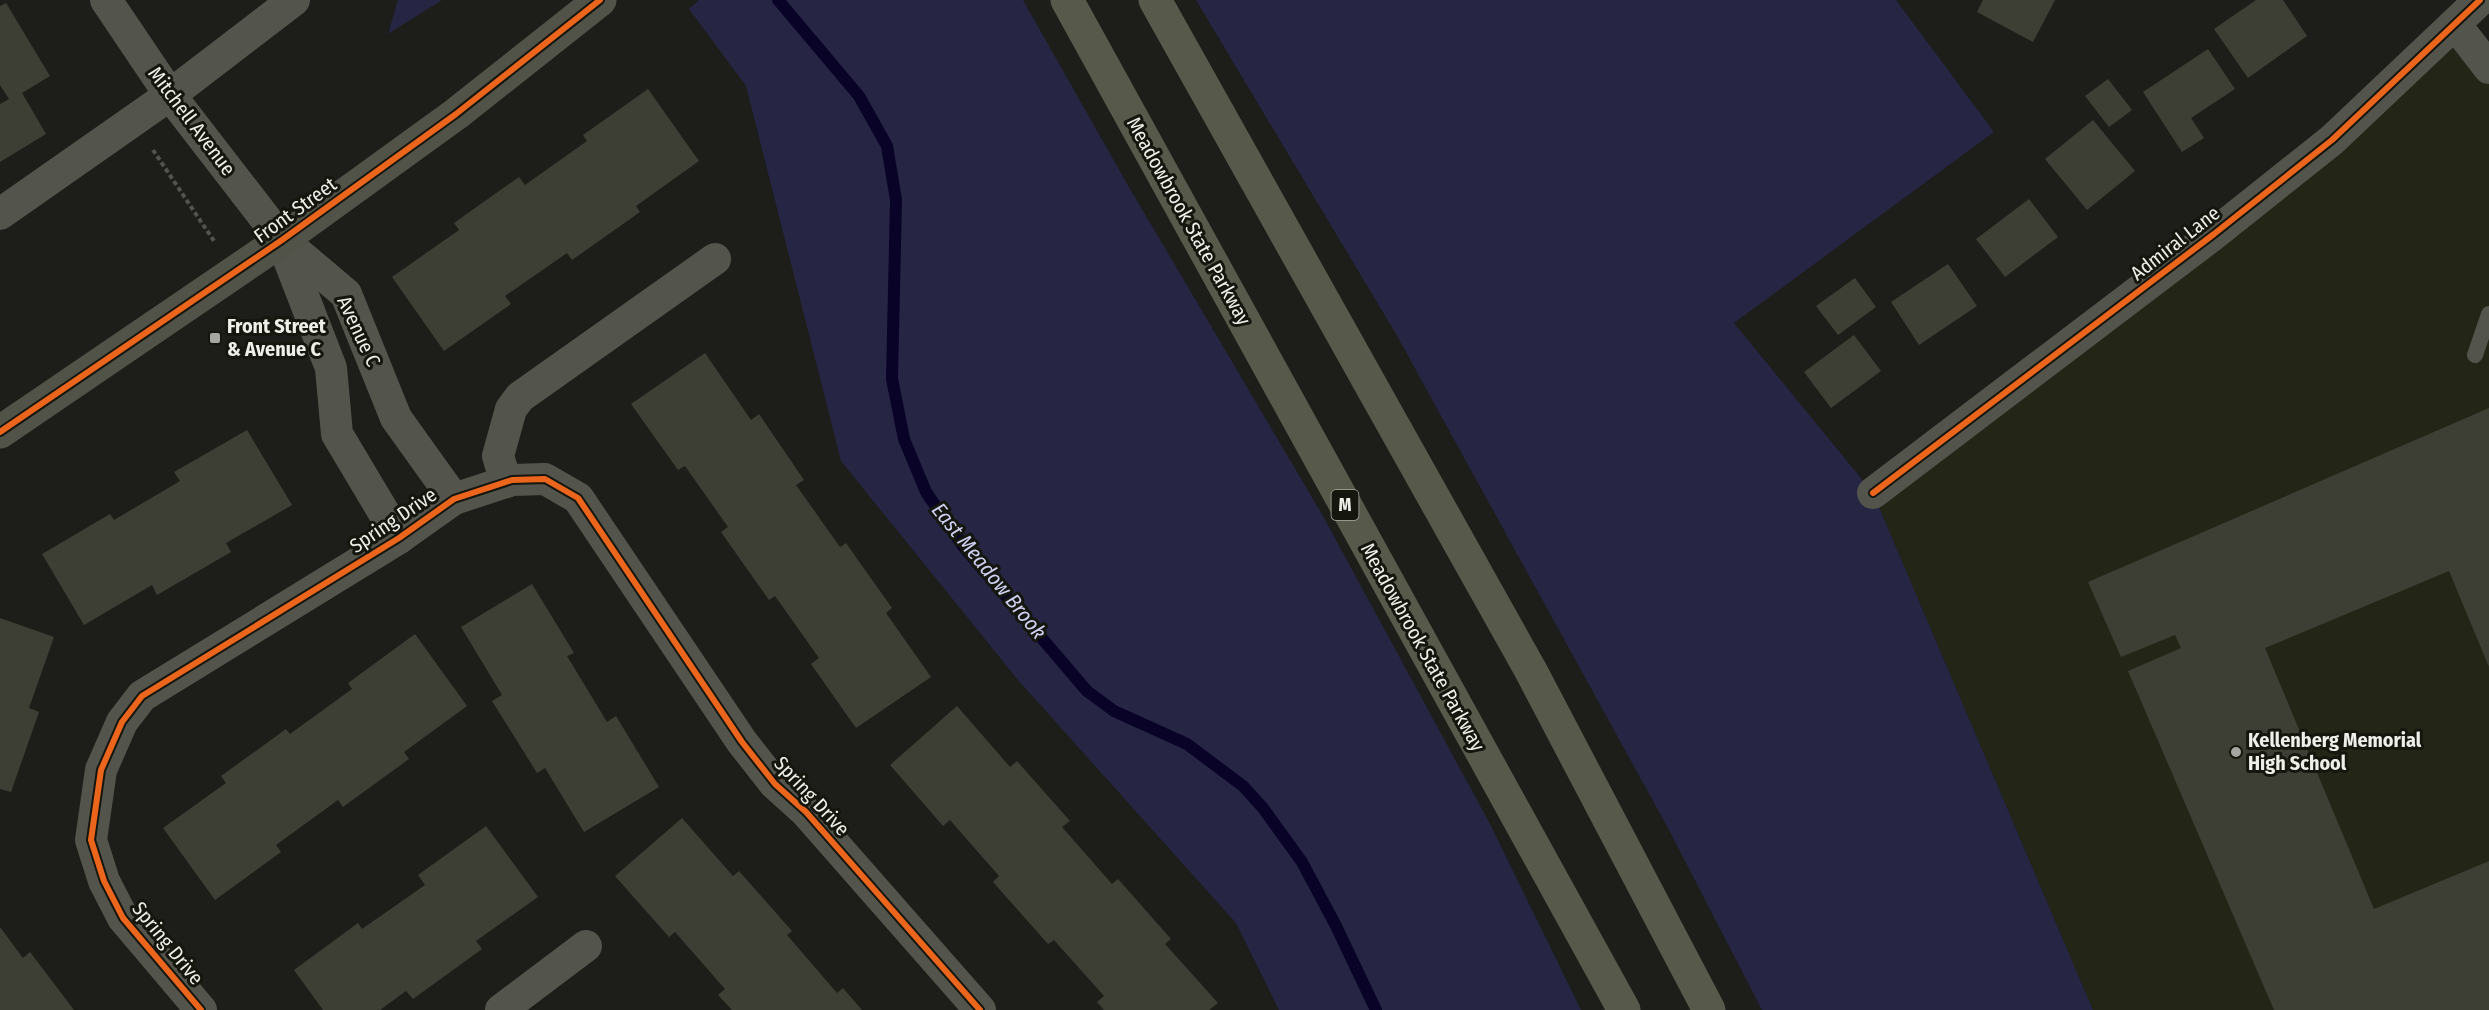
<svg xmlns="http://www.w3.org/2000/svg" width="2489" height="1010" viewBox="0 0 2489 1010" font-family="'Fira Sans Condensed',sans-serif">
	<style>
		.built { fill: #232517 }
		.green { fill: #262543 }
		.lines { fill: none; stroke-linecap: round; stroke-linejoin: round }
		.stream { stroke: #0a0328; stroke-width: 12 }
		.building { fill: #3e3f34 }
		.path { stroke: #52534d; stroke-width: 4; stroke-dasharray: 4.5 3; stroke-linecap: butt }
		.lane { stroke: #53554d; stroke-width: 16 }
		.street { stroke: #53554d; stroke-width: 32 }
		.primary { stroke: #515348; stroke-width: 33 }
		.highway { stroke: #57594b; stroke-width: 33 }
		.cycleway-casing { stroke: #15160e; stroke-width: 10 }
		.cycleway { stroke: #eb651d; stroke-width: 6 }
		.poi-dot { fill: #a5a6a0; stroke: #15160e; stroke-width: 2 }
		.labels { text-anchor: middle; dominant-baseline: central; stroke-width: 6; stroke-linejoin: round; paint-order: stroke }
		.shield { fill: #15160e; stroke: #adaea7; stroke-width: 1.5 }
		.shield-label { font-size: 18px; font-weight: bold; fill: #eeefe9 }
		.street-label { font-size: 20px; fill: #eeefe9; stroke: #15160e }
		.poi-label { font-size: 20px; font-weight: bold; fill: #eeefe9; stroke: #15160e; text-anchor: start }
		.water-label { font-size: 21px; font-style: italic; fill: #ced1f3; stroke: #15160e }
	</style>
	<rect width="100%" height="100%" fill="#1d1e19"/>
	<path class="built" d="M2455,24L2489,68V1010H2093L1873,493Z"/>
	<g class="green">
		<path d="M398,0H442L388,34Z"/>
		<path d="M699,0H1023L1126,182L1323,516L1490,824L1581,1010H1279L1236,923L1018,680L841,461L746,86L689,9Z"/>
		<path d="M1196,0H1896L1994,132L1734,323L1873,493L2093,1010H1762L1669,830L1396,334Z"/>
	</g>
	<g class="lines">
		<path class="stream" d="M778,0L859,96L887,146L896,200L892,379L904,439L926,492L963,546L1087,691L1114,711L1187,744L1243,786L1263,808L1302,862L1336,926L1376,1010"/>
	</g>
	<g class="building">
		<path d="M1983,0H2055L2033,42L1977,12Z"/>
		<path d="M2256,0H2283L2307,36L2248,78L2214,29Z"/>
		<path d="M6,3L50,76L22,93L46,134L0,162V104L9,99L0,85V6Z"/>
		<path d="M2208,49L2235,89L2191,118L2204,138L2182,152L2143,92Z"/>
		<path d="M2108,79L2132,110L2109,127L2085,96Z"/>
		<path d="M648,89L699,161L636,206L640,212L572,260L567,253L505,296L511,304L444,351L392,277L459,230L454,223L519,177L525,185L587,141L583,135Z"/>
		<path d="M2093,120L2135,171L2087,210L2045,159Z"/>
		<path d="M2029,199L2058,237L2005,277L1976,239Z"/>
		<path d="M1948,264L1977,306L1919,345L1891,302Z"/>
		<path d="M1855,278L1876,307L1838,335L1816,306Z"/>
		<path d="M1854,335L1881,371L1831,408L1804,372Z"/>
		<path d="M705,353L751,420L759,414L804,480L796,485L840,547L846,543L892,608L886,613L931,677L856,728L811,664L819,658L775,596L769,600L721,532L728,527L685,466L678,470L631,404Z"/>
		<path d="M2489,408V667L2449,571L2265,648L2374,909L2489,861V1010H2274L2128,671L2181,648L2175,635L2121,657L2088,582Z"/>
		<path d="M247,430L292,505L226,543L231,552L157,595L152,585L84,625L42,554L110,514L114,520L180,481L174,472Z"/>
		<path d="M532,584L574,653L567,656L607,722L616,716L659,787L584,832L545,768L537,773L492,701L502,695L461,627Z"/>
		<path d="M0,618L54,637L29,708L39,712L11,792L0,789Z"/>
		<path d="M415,634L467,706L404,752L409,759L343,807L338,800L276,845L281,852L215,900L163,828L226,783L221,776L286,729L290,734L352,689L348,683Z"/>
		<path d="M957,706L1010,767L1017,761L1070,821L1062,827L1112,884L1118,879L1171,939L1165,944L1218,1003L1209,1010H1104L1097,1002L1104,996L1054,940L1048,944L993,882L999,876L950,820L943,826L890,765Z"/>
		<path d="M682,818L733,876L739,871L792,931L787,935L837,993L843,988L862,1010H732L718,995L725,989L675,932L669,937L615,876Z"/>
		<path d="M486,826L538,897L476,941L482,949L413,999L406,991L380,1010H323L294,970L358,923L362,929L425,885L418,875Z"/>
		<path d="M0,927L23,958L30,952L74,1010H0Z"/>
	</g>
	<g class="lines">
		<path class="path" d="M153,150L214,241"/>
		<path class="lane" d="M2475,355L2489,314"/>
		<g class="street">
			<path d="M106,0L170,95L282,240L346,294L396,418L454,499"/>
			<path d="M2455,24L2489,68"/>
			<path d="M0,214L170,95L294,0"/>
			<path d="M283,244L331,368L337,434L399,538"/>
			<path d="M506,482L498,456L511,409L520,397L715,259"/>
			<path d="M1873,493L2214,234L2332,140L2480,0"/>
			<path d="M201,1010L123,918L104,881L91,840L101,770L122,722L142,696L399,538L454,499L512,480L545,479L578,498L742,742L775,784L806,812L980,1010"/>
			<path d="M501,1010L586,946"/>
		</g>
		<path class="primary" d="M0,432L282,240L456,114L600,0"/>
		<g class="highway">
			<path d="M1067,0L1624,1010"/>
			<path d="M1155,0L1531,671L1709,1010"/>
		</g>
		<defs>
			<g id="cycleway">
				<path d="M0,432L282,240L456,114L600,0"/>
				<path d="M1873,493L2214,234L2332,140L2480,0"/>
				<path d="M201,1010L123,918L104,881L91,840L101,770L122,722L142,696L399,538L454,499L512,480L545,479L578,498L742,742L775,784L806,812L980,1010"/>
			</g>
		</defs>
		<use href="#cycleway" class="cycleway-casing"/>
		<use href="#cycleway" class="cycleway"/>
	</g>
	<g class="poi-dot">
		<rect x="209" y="332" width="12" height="12" rx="3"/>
		<circle cx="2236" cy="752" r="6"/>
	</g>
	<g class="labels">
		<rect class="shield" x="1331.5" y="490" width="27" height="30" rx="4.5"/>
		<g class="shield-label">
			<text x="1345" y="505">M</text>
		</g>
		<g class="street-label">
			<text transform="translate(192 121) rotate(53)">Mitchell Avenue</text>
			<text transform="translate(295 210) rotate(-36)">Front Street</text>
			<text transform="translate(1189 221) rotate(61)">Meadowbrook State Parkway</text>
			<text transform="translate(2175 243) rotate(-38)">Admiral Lane</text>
			<text transform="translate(359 331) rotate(65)">Avenue C</text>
			<text transform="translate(393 520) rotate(-34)">Spring Drive</text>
			<text transform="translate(1423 647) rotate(61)">Meadowbrook State Parkway</text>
			<text transform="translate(812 796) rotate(47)">Spring Drive</text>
			<text transform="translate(168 943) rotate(51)">Spring Drive</text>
		</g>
		<g class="poi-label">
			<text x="227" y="326">Front Street<tspan x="227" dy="23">&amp; Avenue C</tspan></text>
			<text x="2248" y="740">Kellenberg Memorial<tspan x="2248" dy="23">High School</tspan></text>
		</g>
		<g class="water-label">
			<text transform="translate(989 571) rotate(51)">East Meadow Brook</text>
		</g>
	</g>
</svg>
